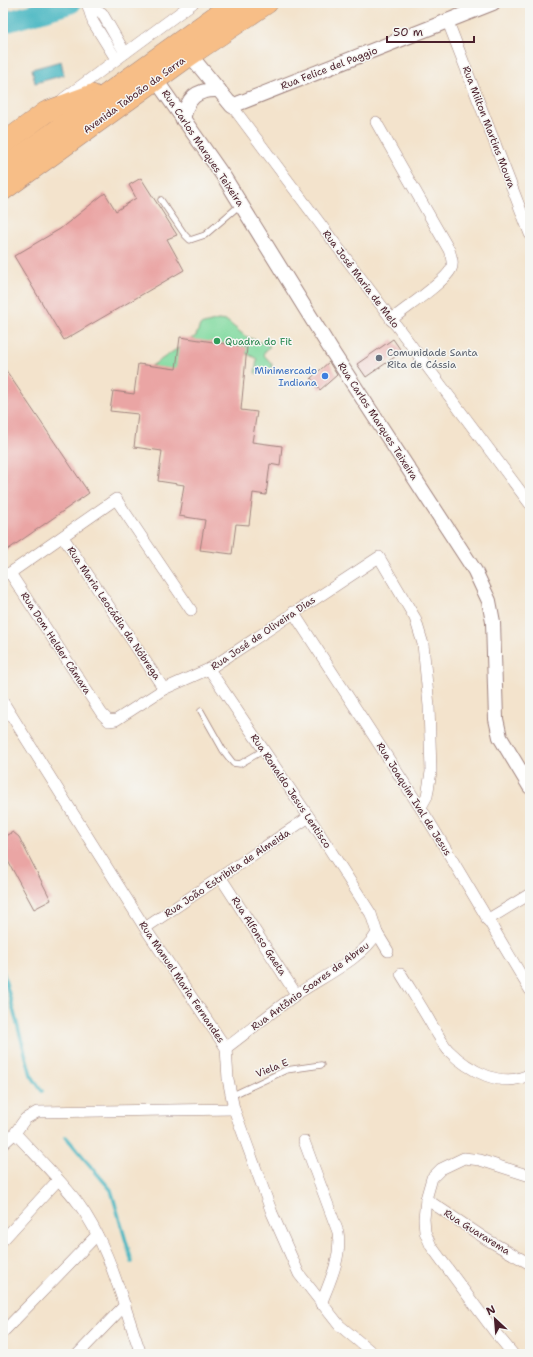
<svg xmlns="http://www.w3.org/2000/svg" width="533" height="1357" viewBox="0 0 533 1357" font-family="'Shantell Sans',sans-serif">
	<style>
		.green { fill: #82daa0; stroke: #667c66 }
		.water { fill: #49b7c2; stroke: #4a6b76 }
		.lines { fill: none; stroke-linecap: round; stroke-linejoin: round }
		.stream { stroke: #49b7c2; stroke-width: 3.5 }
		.river { stroke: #49b7c2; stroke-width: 21 }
		.building { fill: #eaa5a4 }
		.service-casing { stroke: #9e817c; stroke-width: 7 }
		.minor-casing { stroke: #9e817c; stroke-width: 12 }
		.tertiary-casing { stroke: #9e817c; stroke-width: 16 }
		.motorway-casing { stroke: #9e817c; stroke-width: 22 }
		.service { stroke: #fff; stroke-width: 5.5 }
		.minor { stroke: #fff; stroke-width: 11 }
		.tertiary { stroke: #fff; stroke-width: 14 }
		.motorway { stroke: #f7be87; stroke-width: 21 }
		.leisure-dot { fill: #2e9e5b; stroke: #f6f6f2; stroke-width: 1.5 }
		.worship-dot { fill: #6b7280; stroke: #f6f6f2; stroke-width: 1.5 }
		.shop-dot { fill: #3f7fe0; stroke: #f6f6f2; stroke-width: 1.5 }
		.labels { text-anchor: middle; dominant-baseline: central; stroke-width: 3; stroke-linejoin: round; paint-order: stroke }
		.street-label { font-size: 10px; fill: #4a1f2b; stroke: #f6f6f2 }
		.leisure-label { font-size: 10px; fill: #27864d; stroke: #f6f6f2; text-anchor: start }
		.worship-label { font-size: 10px; fill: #5b616d; stroke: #f6f6f2; text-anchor: start }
		.shop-label { font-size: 10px; fill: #366cbe; stroke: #f6f6f2; text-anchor: end }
	</style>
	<rect width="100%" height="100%" fill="#f6f6f2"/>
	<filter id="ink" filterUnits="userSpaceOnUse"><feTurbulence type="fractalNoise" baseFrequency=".025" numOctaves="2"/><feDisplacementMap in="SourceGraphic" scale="8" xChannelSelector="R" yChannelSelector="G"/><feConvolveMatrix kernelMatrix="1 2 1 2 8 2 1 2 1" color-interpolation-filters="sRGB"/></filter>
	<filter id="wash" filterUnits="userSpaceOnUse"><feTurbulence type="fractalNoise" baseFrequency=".012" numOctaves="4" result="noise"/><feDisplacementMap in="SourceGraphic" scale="16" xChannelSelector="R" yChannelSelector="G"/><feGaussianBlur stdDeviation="0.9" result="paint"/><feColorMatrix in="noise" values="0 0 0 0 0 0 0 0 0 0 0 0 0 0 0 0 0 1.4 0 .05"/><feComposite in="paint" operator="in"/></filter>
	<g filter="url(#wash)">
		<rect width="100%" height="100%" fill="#f3e3cc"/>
		<path class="green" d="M218,320L227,321L245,336L270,346L263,354L272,364V370L268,374L255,373L257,359L244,352L181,376L150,367L196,336L200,325Z"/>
		<path class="water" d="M61,61L64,75L35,83L32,69Z"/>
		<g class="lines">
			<g class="stream">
				<path d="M3,972L31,1075L42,1091"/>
				<path d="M66,1137L111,1190L132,1262"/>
			</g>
			<path class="river" d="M3,23L71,3"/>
		</g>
		<g id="blocks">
			<g class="building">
				<path d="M141,178L177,235L167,239L184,270L64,340L14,256L60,229L105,193L116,211L136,198L129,185Z"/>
				<path d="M180,337L247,347L241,410L257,412L252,442L282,446L280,466L270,464L266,495L253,493L249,525L236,524L232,554L200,550L205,520L179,516L184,485L158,481L162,451L134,447L138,414L110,411L113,391L134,394L138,364L176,369Z"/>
				<path d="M393,339L402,352L366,377L357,364Z"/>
				<path d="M329,362L337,375L320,390L311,378Z"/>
				<path d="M3,366L89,493L3,553Z"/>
				<path d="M13,832L19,837L51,900L34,909L3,852V837Z"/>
			</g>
		</g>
	</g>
	<g filter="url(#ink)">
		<use href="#blocks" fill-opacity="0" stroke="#9e817c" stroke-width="1"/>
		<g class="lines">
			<defs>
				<g id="service">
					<path d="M161,200L185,235L190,240L205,235L240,205"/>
					<path d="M201,711L223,750L233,763L240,764L264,750"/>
					<path d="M231,1096L286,1070L321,1065"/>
				</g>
				<g id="minor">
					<path d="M87,3L93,22L116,59"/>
					<path d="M88,5L102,13L125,53"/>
					<path d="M448,22L530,234"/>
					<path d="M63,99L193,3"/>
					<path d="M232,106L530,504"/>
					<path d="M376,122L449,250C451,256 454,263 451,269C445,282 404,309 391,320"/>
					<path d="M63,537L164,689"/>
					<path d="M10,573L102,714L109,721L116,720L164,689L209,669L379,557L415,618L423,644L429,706L431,772L427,796L421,807"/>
					<path d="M4,574L10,573L116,499L191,610"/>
					<path d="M293,612L429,821L530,990"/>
					<path d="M209,669L309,817L371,914L377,933C362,959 322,977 297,994C273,1011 250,1030 226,1048"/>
					<path d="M3,702L145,928L226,1048L228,1079L234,1109L272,1213L299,1274L339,1325L374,1354"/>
					<path d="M221,878L296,994"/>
					<path d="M487,920L530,894"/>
					<path d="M145,928L309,817"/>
					<path d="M377,933L388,951"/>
					<path d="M401,974C412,992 423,1009 433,1027C438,1034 442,1043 448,1050C468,1070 502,1090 530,1074"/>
					<path d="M15,1133L25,1119L37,1112L234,1109"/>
					<path d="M304,1141L338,1232C342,1257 330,1281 321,1304"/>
					<path d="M3,1144L15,1133C36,1156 60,1179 78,1203C110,1246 123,1305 141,1354"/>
					<path d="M426,1199L486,1239L530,1264"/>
					<path d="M3,1240L58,1180"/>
					<path d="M3,1332L97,1235"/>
					<path d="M78,1354L125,1305"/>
					<path d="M513,1354L494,1331L431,1246L425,1232L424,1219L426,1199L432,1178L441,1169L464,1158L480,1160L530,1176"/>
				</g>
				<g id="tertiary">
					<path d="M190,55L232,106L493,3"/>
					<path d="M156,80L224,177L333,353L475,571L489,601L493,622L496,719L500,737L530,787"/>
					<path d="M183,120C187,98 196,89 219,90"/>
				</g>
				<g id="motorway">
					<path d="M3,144L46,112L92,95"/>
					<path d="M3,169L234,3"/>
					<path d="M3,190L190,55L267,3"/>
				</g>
			</defs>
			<use href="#service" class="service-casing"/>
			<use href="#minor" class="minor-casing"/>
			<use href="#tertiary" class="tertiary-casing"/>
			<use href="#motorway" class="motorway-casing"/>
			<use href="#service" class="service"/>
			<use href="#minor" class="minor"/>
			<use href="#tertiary" class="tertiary"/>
			<use href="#motorway" class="motorway"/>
		</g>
	</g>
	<circle class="leisure-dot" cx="217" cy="341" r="4"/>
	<circle class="worship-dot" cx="379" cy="358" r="4"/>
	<circle class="shop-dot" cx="325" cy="376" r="4"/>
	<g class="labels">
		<g class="street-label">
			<text transform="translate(329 68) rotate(-21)">Rua Felice del Paggio</text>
			<text transform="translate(134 95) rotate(-36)">Avenida Taboão da Serra</text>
			<text transform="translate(489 127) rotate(69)">Rua Milton Martins Moura</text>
			<text transform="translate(203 148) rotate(56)">Rua Carlos Marques Teixeira</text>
			<text transform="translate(361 279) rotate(53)">Rua José Maria de Melo</text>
			<text transform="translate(378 421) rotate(57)">Rua Carlos Marques Teixeira</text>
			<text transform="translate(114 613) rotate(56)">Rua Maria Leocádia da Nóbrega</text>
			<text transform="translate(263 633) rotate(-34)">Rua José de Oliveira Dias</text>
			<text transform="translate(56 643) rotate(57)">Rua Dom Helder Câmara</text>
			<text transform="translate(291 791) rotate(56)">Rua Ronaldo Jesus Lentisco</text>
			<text transform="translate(414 799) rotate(58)">Rua Joaquim Ival de Jesus</text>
			<text transform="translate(227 873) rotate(-34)">Rua João Estribita de Almeida</text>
			<text transform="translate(259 936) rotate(57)">Rua Alfonso Gaeta</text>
			<text transform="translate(182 982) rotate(56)">Rua Manuel Maria Fernandes</text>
			<text transform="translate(310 986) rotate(-36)">Rua Antônio Soares de Abreu</text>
			<text transform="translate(272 1068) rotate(-22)">Viela E</text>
			<text transform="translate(477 1232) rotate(32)">Rua Guararema</text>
		</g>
		<g class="leisure-label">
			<text x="225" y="341">Quadra do Fit</text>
		</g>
		<g class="worship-label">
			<text x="387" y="352">Comunidade Santa<tspan x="387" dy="12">Rita de Cássia</tspan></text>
		</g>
		<g class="shop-label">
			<text x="317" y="370">Minimercado<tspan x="317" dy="12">Indiana</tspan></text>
		</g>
	</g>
	<rect width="533" height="1357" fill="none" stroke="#f6f6f2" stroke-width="16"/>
	<g transform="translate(495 1319) rotate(334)" stroke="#f6f6f2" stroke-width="3" paint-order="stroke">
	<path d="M0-3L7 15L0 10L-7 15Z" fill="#4a1f2b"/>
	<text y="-6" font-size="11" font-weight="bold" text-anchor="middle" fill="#4a1f2b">N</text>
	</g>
	<path d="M387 36v6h87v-6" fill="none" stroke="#4a1f2b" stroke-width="2"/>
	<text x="393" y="36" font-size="12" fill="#4a1f2b" stroke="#f6f6f2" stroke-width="3" paint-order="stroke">50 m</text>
</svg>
